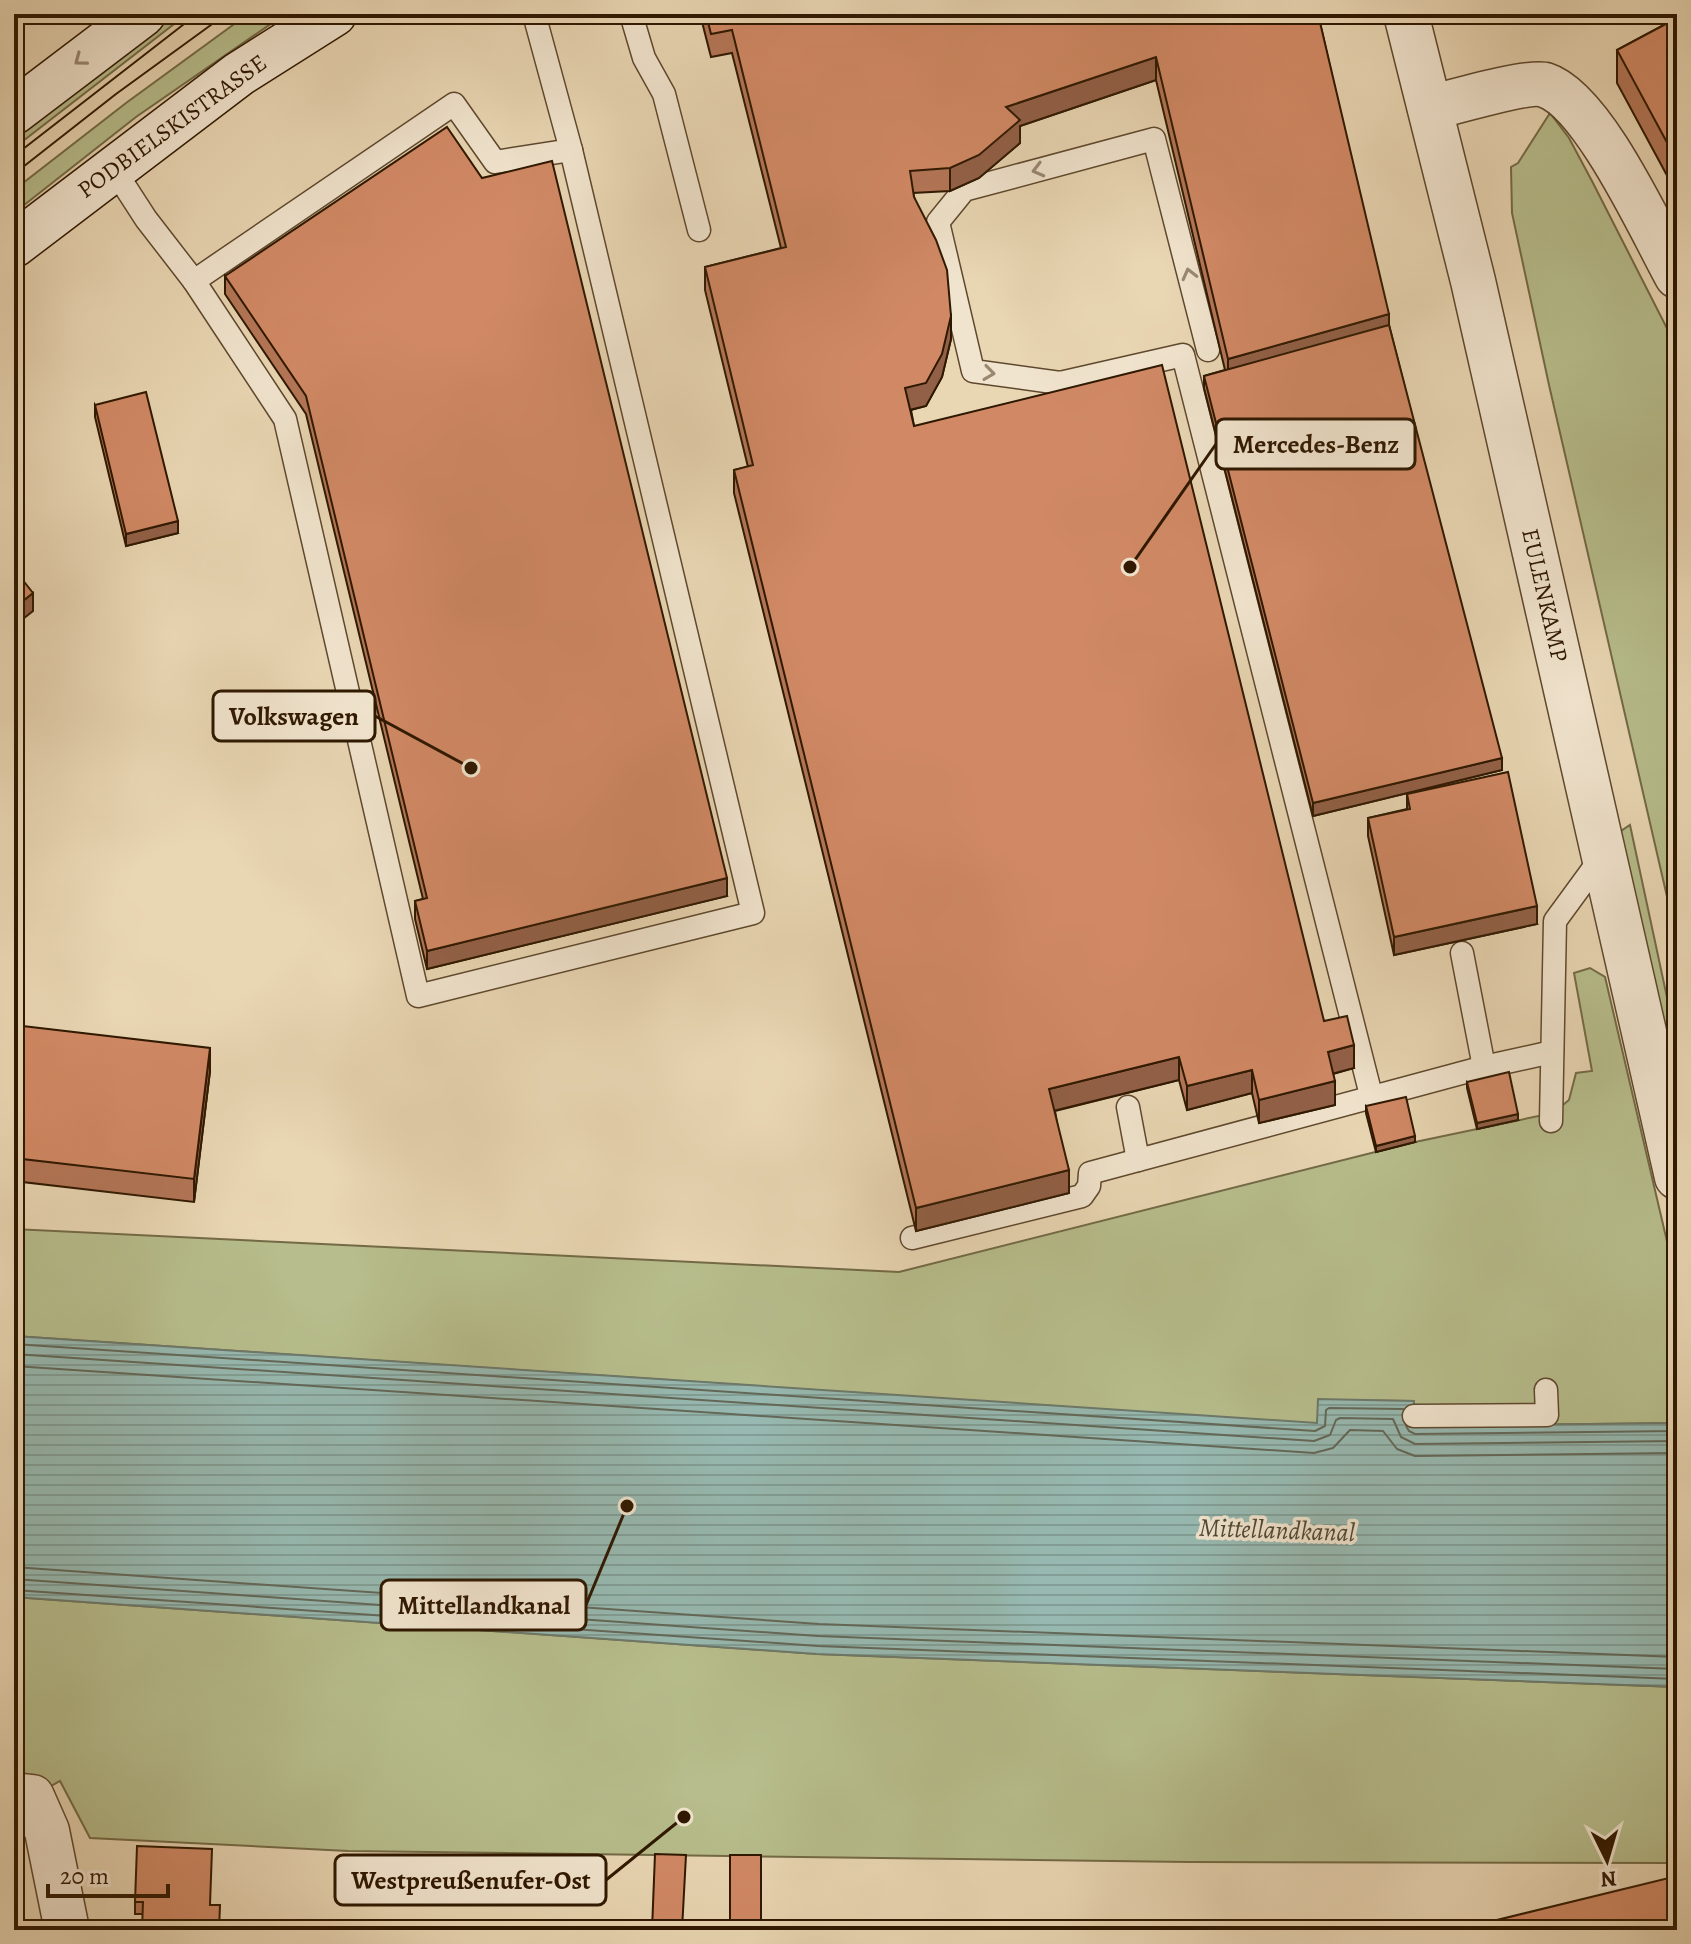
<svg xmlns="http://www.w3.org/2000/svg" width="1691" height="1944" viewBox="0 0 1691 1944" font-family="Alegreya,serif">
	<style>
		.green { fill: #b7bd8c; stroke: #736a46; stroke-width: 2 }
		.water { fill: url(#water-rules); stroke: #6d796a; stroke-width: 2 }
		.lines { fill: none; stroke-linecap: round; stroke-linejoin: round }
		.shore { stroke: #636858; stroke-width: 2 }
		.service-casing { stroke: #5e482d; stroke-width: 25 }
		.minor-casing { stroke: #5e482d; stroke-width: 47 }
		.tertiary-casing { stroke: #5e482d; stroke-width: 47 }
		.secondary-casing { stroke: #2f1800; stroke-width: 47 }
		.service { stroke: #f1e4ce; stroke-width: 22 }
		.minor { stroke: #f1e4ce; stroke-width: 44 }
		.tertiary { stroke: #f1e4ce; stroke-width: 44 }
		.secondary { stroke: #f1e4ce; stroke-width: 44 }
		.tram { stroke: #2f1800; stroke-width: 2 }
		.wall { fill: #b47657; stroke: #2f1800; stroke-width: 2 }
		.shaded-wall { fill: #926047; stroke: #2f1800; stroke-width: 2 }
		.building { fill: #d18965; stroke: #2f1800; stroke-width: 2 }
		.oneway { stroke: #9a8871 }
		.labels { text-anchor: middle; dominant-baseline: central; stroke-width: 7; stroke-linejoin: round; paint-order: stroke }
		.street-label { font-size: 24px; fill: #2f1800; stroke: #f1e4ce }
		.water-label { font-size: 26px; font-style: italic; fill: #4e4835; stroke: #f1e4ce }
		.leader { fill: none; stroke: #2f1800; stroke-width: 3 }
		.callout-dot { fill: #2f1800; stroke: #f1e4ce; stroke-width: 3 }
		.callout { fill: #f1e4ce; stroke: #2f1800; stroke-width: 3 }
		.callout-label { font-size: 26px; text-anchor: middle; font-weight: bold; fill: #2f1800 }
	</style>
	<defs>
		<pattern id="water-rules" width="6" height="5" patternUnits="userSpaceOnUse" patternTransform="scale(2)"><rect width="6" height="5" fill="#97b9b1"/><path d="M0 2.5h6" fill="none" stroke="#829e96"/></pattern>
	</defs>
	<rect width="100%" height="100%" fill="#e9d6b3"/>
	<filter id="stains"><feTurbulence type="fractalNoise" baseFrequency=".0025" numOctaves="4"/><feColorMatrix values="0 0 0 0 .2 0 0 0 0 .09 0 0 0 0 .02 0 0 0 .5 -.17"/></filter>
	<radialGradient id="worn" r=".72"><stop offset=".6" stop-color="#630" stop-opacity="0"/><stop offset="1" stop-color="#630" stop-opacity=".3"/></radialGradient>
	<g class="green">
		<path d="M173,14H187L14,148V137Z"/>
		<path d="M248,14H285L136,117L14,213V190L126,103Z"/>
		<path d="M1550,113L1569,138L1593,183L1677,348V940L1549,385L1512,213L1511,167L1518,163Z"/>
		<path d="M1630,825L1677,1044V1103L1618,833Z"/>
		<path d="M1590,968L1605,977L1677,1284V1423L1414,1426V1401L1318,1400V1424L14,1336V1229L899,1272L1415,1142L1553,1113L1569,1100L1576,1073L1592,1071L1574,973Z"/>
		<path d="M14,1597L817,1654L1677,1687V1863L1188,1862L348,1851L90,1838L60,1781L32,1797L14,1795Z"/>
	</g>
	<path class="water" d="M14,1336L1317,1423L1318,1399L1414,1401V1426L1677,1423V1687L817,1654L14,1597Z"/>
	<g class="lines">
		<g class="shore">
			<path d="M14,1344L1315,1431L1325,1426L1326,1410L1329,1408L1403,1409"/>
			<path d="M14,1354L1314,1441L1330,1435L1336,1420L1340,1418L1393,1419L1401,1437L1415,1444L1677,1441"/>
			<path d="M14,1366L1314,1453L1333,1448L1350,1430L1383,1431L1397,1449L1415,1456L1677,1453"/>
			<path d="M1406,1426L1409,1431L1415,1434L1677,1431"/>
			<path d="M14,1567L819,1624L1677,1657"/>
			<path d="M14,1579L818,1636L1677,1669"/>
			<path d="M14,1590L818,1646L1677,1679"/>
		</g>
		<defs>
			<g id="service">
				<path d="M631,14L644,58L664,94L699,230"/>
				<path d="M113,168L146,219L194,281L454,104L495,162L571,150L534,14"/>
				<path d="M194,281L285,419L418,996L753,913L571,150"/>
				<path d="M1208,350L1154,139L964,190L938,222L973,371L1060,383L1183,355L1372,1099"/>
				<path d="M1462,953L1484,1067"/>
				<path d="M1128,1107L1138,1160"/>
				<path d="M1551,1121L1555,921L1604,854"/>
				<path d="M912,1238L1082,1196L1089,1186L1090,1173L1484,1067L1552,1052"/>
				<path d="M1414,1416L1547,1415L1546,1390"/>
			</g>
			<g id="minor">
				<path d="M1430,108C1450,103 1529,80 1545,85C1593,100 1652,231 1677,276"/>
				<path d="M14,1795L32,1797L47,1831L67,1930"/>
			</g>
			<path id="tertiary" d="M1406,14L1473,281L1677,1177"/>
			<g id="secondary">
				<path d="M14,112L143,14"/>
				<path d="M14,245L239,74L334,14"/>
			</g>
		</defs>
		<use href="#service" class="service-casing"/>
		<use href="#minor" class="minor-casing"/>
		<use href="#tertiary" class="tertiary-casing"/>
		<use href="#secondary" class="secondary-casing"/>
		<use href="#service" class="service"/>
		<use href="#minor" class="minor"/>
		<use href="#tertiary" class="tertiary"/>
		<use href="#secondary" class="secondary"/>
		<g class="tram">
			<path d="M14,156L197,14"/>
			<path d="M14,174L116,94L226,14"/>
		</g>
	</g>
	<g class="wall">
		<path d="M700,14H1318L1389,325L1502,770L1313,816L1204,388V376L1225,370L1156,80L1020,126V143L979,178L950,191L913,193L951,339L942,377L926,406L911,410L914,426L1324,1021L1354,1068L1333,1074L1335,1105L1259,1123L1252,1093L1187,1110L1179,1080L1055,1111L1069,1193L916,1231L734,493V470L748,467L705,290V267L781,248L732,53L711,57Z"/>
		<path d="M1677,18V194L1617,83V50Z"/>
		<path d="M225,276L727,896L427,969L415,919V901L423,899L306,414L225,294Z"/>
		<path d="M95,405L178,533L126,546L95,417Z"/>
		<path d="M1407,794L1537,924L1394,955L1368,836V818L1407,809Z"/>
		<path d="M14,1025L210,1071L194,1202L14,1181Z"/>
		<path d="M1467,1082L1518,1120L1477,1129L1467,1088Z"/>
		<path d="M1366,1106L1415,1142L1376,1152L1366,1113Z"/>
		<path d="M212,1849L143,1914H135V1902Z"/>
	</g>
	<g class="shaded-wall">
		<path d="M1156,57V80L1020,126V143L979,178L950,191V168L1006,107Z"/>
		<path d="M1389,314V338L1228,382V359Z"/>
		<path d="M951,316V339L942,377L926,406L905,411V388Z"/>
		<path d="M178,521V533L126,546V534Z"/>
		<path d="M33,593V611L14,626V608Z"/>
		<path d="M1502,758V770L1313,816V803Z"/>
		<path d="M727,878V896L427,969V951Z"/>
		<path d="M1537,906V924L1394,955V937Z"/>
		<path d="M1354,1045V1068L1328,1075V1052Z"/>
		<path d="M210,1048V1071L194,1202V1179Z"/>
		<path d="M1179,1057V1080L1049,1112V1089Z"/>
		<path d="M1252,1070V1093L1187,1110V1086Z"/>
		<path d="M1335,1081V1105L1259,1123V1100Z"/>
		<path d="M1518,1114V1120L1477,1129V1123Z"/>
		<path d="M1415,1136V1142L1376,1152V1146Z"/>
		<path d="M1069,1170V1193L916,1231V1208Z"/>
	</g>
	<g class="building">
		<path d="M706,14H1318L1389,314L1228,359L1156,57L1006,107L1020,120L979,155L950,168L910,171L914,197L936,240L947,270L951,316L942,354L926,383L905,388L914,426L1162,365L1324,1021L1347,1016L1354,1045L1328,1052L1335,1081L1259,1100L1252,1070L1187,1086L1179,1057L1049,1089L1069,1170L916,1208L734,470L753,465L705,267L786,247L732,30L711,34Z"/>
		<path d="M1677,18V161L1617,50Z"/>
		<path d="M447,127L482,178L552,161L727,878L427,951L415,901L427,898L306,396L225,276Z"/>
		<path d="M1389,325L1502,758L1313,803L1204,376Z"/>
		<path d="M146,392L178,521L126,534L95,405Z"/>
		<path d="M14,569L33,593L14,608Z"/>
		<path d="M1508,772L1537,906L1394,937L1368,818L1410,809L1407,794Z"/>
		<path d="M14,1025L210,1048L194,1179L14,1158Z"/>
		<path d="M1509,1072L1518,1114L1477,1123L1467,1082Z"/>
		<path d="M1406,1097L1415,1136L1376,1146L1366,1106Z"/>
		<path d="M137,1846L212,1849L210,1905H220L219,1930H142L143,1902H135Z"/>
		<path d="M655,1854L686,1855L682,1930H652Z"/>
		<rect x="730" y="1855" width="31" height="75"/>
		<path d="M1677,1876V1930H1456Z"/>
		<path d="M808,1927L855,1930H808Z"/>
	</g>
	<defs><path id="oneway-chevron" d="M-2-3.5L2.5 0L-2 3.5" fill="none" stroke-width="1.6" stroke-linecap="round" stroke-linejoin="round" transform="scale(2)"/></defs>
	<g class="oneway">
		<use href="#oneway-chevron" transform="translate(80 60) rotate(143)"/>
		<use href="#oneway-chevron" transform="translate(1038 170) rotate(165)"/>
		<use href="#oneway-chevron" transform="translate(1189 274) rotate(-104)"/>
		<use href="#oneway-chevron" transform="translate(989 373) rotate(8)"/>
	</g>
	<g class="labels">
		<g class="street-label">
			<text transform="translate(172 126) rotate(-36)">PODBIELSKISTRASSE</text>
			<text transform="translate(1545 595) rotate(77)">EULENKAMP</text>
		</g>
		<g class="water-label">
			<text transform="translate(1277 1530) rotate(2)">Mittellandkanal</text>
		</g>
	</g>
	<path class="leader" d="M1130 567L1216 444M471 768L375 716M627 1506L586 1605M684 1817L606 1880"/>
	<g class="callout-dot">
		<circle cx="1130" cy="567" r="8"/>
		<circle cx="471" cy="768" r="8"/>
		<circle cx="627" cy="1506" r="8"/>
		<circle cx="684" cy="1817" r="8"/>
	</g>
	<g class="callout">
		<rect x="1216" y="419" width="199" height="50" rx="8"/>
		<rect x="213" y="691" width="162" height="50" rx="8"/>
		<rect x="381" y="1580" width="205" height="50" rx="8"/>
		<rect x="335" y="1855" width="271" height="50" rx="8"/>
	</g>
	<g class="callout-label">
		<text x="1316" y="453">Mercedes-Benz</text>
		<text x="294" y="725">Volkswagen</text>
		<text x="484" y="1614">Mittellandkanal</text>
		<text x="471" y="1889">Westpreußenufer-Ost</text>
	</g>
	<rect width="1691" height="1944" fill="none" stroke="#e9d6b3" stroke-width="48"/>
	<rect x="16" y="16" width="1659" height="1912" fill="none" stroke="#2f1800" stroke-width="4"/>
	<rect x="24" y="24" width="1643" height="1896" fill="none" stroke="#2f1800" stroke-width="2"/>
	<g transform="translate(1607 1860) rotate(175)" stroke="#f1e4ce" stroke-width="6" paint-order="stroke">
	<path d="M0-6L14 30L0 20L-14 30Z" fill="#2f1800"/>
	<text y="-12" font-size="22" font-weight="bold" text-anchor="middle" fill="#2f1800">N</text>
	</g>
	<path d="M48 1884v12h120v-12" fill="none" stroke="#2f1800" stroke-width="4"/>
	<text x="60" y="1884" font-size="24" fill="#2f1800" stroke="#f1e4ce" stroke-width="6" paint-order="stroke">20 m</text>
	<rect width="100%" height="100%" filter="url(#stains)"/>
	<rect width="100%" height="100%" fill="url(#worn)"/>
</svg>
